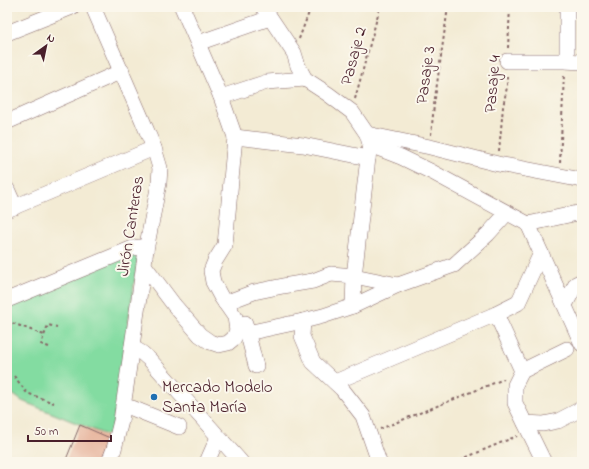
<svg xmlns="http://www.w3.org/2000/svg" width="589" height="469" viewBox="0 0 589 469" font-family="'Indie Flower',sans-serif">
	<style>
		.green { fill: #83dca1; stroke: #667e66 }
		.building { fill: #e7b49c }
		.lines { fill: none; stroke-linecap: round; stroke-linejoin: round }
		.minor-casing { stroke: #856666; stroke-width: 16 }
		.path { stroke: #856666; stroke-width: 2; stroke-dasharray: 3 3; stroke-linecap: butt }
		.minor { stroke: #fff; stroke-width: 15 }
		.poi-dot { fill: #1f6fb2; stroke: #fbf7ec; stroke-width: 1.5 }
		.labels { text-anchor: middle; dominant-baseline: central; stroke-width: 4; stroke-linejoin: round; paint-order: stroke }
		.street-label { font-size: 17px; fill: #4a1f2b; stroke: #fbf7ec }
		.poi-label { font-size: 17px; fill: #4a1f2b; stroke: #fbf7ec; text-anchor: start }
	</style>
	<rect width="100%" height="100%" fill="#fbf7ec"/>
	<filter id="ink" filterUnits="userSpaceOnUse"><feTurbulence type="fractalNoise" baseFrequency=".025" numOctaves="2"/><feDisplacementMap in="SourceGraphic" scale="8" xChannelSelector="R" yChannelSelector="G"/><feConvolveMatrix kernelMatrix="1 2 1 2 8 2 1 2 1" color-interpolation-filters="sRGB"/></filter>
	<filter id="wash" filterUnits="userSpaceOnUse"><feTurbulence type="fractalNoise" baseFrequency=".012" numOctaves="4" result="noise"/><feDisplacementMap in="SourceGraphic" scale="16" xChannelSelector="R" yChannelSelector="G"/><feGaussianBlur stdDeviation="0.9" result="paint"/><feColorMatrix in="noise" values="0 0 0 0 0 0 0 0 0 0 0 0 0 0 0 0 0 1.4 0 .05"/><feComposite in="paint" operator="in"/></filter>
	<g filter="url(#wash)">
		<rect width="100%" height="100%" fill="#f3ebd4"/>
		<path class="green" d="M133,252L138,258L111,437L22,401L7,390V306Z"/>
		<g id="blocks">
			<path class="building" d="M80,425L110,438L101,462H65Z"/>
		</g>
	</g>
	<g filter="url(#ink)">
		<use href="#blocks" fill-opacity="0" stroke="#856666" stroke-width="1"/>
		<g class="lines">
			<defs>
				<g id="minor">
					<path d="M93,7L141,117L154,148L160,168L159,183L146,250L121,421L114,449L109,462"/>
					<path d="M263,7L294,53L298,66L305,79L328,94L352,112L367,134L370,144"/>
					<path d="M7,33L72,7"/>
					<path d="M198,43L270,18"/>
					<path d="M567,54V7"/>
					<path d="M507,61H564L582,62"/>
					<path d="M221,97L267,82L305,79"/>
					<path d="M7,122L122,71"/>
					<path d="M367,134L430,147L498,164L582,180"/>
					<path d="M235,137L303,145L368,158L370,145L401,157L432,172L528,224L582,344"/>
					<path d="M7,189L15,207"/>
					<path d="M7,210L154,148"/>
					<path d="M528,224L582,212"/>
					<path d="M144,265L174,305L200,335L210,342L219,345L228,343L234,338L237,330L235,317L221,297L213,282L211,271L215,261L225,245L235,137L221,97L182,7"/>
					<path d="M7,300L133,248L140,247L146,250"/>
					<path d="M225,303L254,292L283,286L313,281L331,274L354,276L398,285"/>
					<path d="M565,305L576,284L582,281"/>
					<path d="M353,306L354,276L368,158"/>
					<path d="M496,314L522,371"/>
					<path d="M303,321L302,336L313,362L342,389L363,416L379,462"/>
					<path d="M245,323L256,366"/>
					<path d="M247,333L303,321L323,316L353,306L398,285L454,265L488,234L507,213"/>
					<path d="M132,347L142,353L150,360L241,462"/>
					<path d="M335,382L496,314L518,303L541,253"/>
					<path d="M123,406L132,408L179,427"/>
					<path d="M525,423L543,424L558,421L581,409"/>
					<path d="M207,462L218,437"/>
					<path d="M544,462L515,403V385L522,371L567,349"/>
				</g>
			</defs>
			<use href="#minor" class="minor-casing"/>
			<g class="path">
				<path d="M299,39L311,7"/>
				<path d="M508,48L510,7"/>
				<path d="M355,99L380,7"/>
				<path d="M431,135L434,105L448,7"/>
				<path d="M499,151L503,107L507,87V74"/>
				<path d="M560,163L564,74"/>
				<path d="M7,321L44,335"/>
				<path d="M49,347L41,344L48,325L57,327"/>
				<path d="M14,376L27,393L54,403"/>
				<path d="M380,429L504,379"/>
				<path d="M455,462L517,436"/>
			</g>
			<use href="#minor" class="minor"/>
		</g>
	</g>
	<circle class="poi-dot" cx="154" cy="397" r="4"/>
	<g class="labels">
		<g class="street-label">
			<text transform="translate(354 56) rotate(-75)">Pasaje 2</text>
			<text transform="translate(426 75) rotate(-82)">Pasaje 3</text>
			<text transform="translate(493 84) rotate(-85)">Pasaje 4</text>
			<text transform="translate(131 226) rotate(-81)">Jirón Canteras</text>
		</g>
		<g class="poi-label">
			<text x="162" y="387">Mercado Modelo<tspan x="162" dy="20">Santa María</tspan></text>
		</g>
	</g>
	<rect width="589" height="469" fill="none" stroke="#fbf7ec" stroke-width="24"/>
	<g transform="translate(46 46) rotate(33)" stroke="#fbf7ec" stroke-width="3" paint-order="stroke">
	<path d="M0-3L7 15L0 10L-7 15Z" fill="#4a1f2b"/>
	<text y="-6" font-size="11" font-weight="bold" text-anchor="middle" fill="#4a1f2b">N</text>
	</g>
	<path d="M28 435v6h83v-6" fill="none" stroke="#4a1f2b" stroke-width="2"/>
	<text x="34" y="435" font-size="12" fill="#4a1f2b" stroke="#fbf7ec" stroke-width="3" paint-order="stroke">50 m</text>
</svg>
